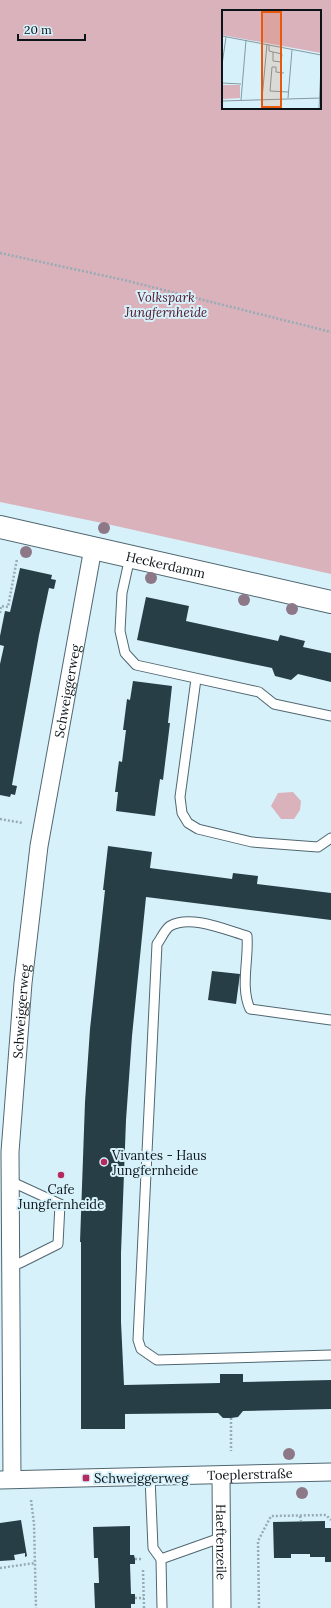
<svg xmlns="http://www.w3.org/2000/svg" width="331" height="1608" viewBox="0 0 331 1608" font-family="Lora,serif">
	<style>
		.green { fill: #dab2bb; fill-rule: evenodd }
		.building { fill: #283e46 }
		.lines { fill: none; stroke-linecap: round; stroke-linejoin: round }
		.service-casing { stroke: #506770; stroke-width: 11 }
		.minor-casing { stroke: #506770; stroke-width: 19 }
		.tertiary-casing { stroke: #506770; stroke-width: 24 }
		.path { stroke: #97abb4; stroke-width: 2.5; stroke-dasharray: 2 2; stroke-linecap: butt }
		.service { stroke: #fff; stroke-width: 9 }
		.minor { stroke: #fff; stroke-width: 17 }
		.tertiary { stroke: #fff; stroke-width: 22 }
		.tree { fill: #8d7888 }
		.poi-dot { fill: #b6295e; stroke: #d7f1fb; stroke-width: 1.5 }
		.labels { text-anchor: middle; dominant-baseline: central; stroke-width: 4; stroke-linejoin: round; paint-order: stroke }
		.park-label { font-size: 13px; font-style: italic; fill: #501529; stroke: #d7f1fb }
		.street-label { font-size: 13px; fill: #0b1418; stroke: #d7f1fb }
		.poi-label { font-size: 13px; fill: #0b1418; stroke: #d7f1fb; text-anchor: start }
		.inset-road { fill: none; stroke: #8599a0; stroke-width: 1 }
		.view { fill: #e8590c; fill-opacity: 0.15; stroke: #e8590c; stroke-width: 2 }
		.inset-edge { fill: none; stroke: #0b1418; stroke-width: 2 }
	</style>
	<rect width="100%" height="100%" fill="#d7f1fb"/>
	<g class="green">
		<path d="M0,0H331V574L107,524L0,502ZM223,11H320V108H223Z"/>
		<path d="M293,792L301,801L300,810L294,819H281L271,806L278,793Z"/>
	</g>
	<g class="building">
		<path d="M20,568L52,575L51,579L56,580L54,589L49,588L39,635L12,785L17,786L15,795L11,794L10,797L0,795V664L4,646L0,645V636L5,611L10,612Z"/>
		<path d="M146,597L189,606L186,621L278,641L280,635L305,641L303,647L331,653V682L298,674L291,680L275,676L272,668L137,640Z"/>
		<path d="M133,681L172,686L168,723H170L163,780L160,779L155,816L116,811L118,792H115L118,768L119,761L122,762L126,730H123L127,699L130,700Z"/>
		<path d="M108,846L152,852L150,868L232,879L233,873L258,876L257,884L331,893V920L146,897L132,1036L126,1120L121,1253V1322L124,1385L220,1383V1374H243V1382L331,1380V1409L243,1411L238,1417L231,1418H223L218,1413L125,1414V1429H81V1242H80L85,1102L90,1029L105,890H103Z"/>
		<path d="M212,971L240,974L236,1004L208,1000Z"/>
		<path d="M21,1520L27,1556L25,1557V1553L14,1555L15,1560L0,1561V1523Z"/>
		<path d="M325,1521V1528H331V1562H325V1557H310V1554H291V1558H274L273,1522Z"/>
		<path d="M130,1526V1555H134L135,1559V1564H130L131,1594H135V1604H131V1608H95L94,1583H99L98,1558H94L93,1527Z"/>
	</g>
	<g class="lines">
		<defs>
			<g id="service">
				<path d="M130,557L122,593L120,631L125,653L136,665L259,692L274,704L331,716"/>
				<path d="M196,679L180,797L182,813L188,823L198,829L252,842L318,847L331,838"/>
				<path d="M331,1020L250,1009C240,987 249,959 247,936C226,930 190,914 170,926C165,929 161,939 157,944L138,1340L141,1349L157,1360L331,1355"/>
				<path d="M10,1181L60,1204L58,1244L20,1263L11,1266"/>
				<path d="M150,1477L153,1548L161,1559L162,1608"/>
				<path d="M161,1559L223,1537"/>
			</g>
			<g id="minor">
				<path id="s1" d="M221,1475L222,1608"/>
				<path id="s2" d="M12,1479L10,1152L23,983L39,846L93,548"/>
				<path id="s3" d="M0,1480L331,1472"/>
			</g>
			<g id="tertiary">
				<path id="s4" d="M0,527L331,602"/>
			</g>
		</defs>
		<use href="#service" class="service-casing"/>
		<use href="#minor" class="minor-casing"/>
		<use href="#tertiary" class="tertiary-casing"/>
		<g class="path">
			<path d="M0,253L124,280L331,332"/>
			<path d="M0,613L1,606L8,607L17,559"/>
			<path d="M0,819L23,823"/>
			<path d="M231,1418V1451"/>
			<path d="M31,1500L34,1524L36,1608"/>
			<path d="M300,1516L301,1521"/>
			<path d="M135,1559H142"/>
			<path d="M0,1568L35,1563"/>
			<path d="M143,1570L144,1608"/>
			<path d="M135,1598H144"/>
			<path d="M259,1608L258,1541L271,1516L326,1515L331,1520"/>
		</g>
		<use href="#service" class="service"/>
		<use href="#minor" class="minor"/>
		<use href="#tertiary" class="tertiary"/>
	</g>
	<g class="tree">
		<circle cx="104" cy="528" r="6"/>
		<circle cx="26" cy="552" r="6"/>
		<circle cx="151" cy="578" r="6"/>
		<circle cx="244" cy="600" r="6"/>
		<circle cx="292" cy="609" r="6"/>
		<circle cx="289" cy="1454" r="6"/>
		<circle cx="302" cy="1493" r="6"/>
	</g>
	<g class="poi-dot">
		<circle cx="104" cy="1162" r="4"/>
		<circle cx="61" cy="1175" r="4"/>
		<rect x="82" y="1474" width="8" height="8" rx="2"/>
	</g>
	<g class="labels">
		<g class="park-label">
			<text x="166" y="297">Volkspark<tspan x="166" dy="15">Jungfernheide</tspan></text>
		</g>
		<g class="street-label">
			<text stroke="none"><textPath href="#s4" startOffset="170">Heckerdamm</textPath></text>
			<text stroke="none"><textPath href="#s2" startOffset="792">Schweiggerweg</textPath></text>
			<text stroke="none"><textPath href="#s2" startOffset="468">Schweiggerweg</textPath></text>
			<text stroke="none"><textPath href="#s3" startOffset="250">Toeplerstraße</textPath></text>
			<text stroke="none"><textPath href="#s1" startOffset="67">Haeftenzeile</textPath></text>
		</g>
		<g class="poi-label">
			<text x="112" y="1155">Vivantes - Haus<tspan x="112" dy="15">Jungfernheide</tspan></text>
			<text x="61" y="1189" text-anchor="middle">Cafe<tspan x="61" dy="15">Jungfernheide</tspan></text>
			<text x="94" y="1478">Schweiggerweg</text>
		</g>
	</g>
	<g transform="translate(222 10)">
		<rect width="99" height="99" fill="#d7f1fb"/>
		<path d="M0,0H99V43L0,25ZM0,75H18V88L1,89Z" fill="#dab2bb"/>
		<path class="inset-road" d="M0,26L99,45M47,35V41L51,42V51L59,52L60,44L51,42M0,55L4,27M62,63L54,62V57H50L48,81L66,82M0,73L19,74M66,88L70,40M40,89L45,34M19,90L24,30M0,91L99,88M97,99L99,56"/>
		<path class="view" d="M40,2H59V97H40Z"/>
		<rect width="99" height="99" class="inset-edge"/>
	</g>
	<path d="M18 34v6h67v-6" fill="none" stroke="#0b1418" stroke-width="2"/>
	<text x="24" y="34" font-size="12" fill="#0b1418" stroke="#d7f1fb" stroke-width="3" paint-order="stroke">20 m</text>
</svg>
